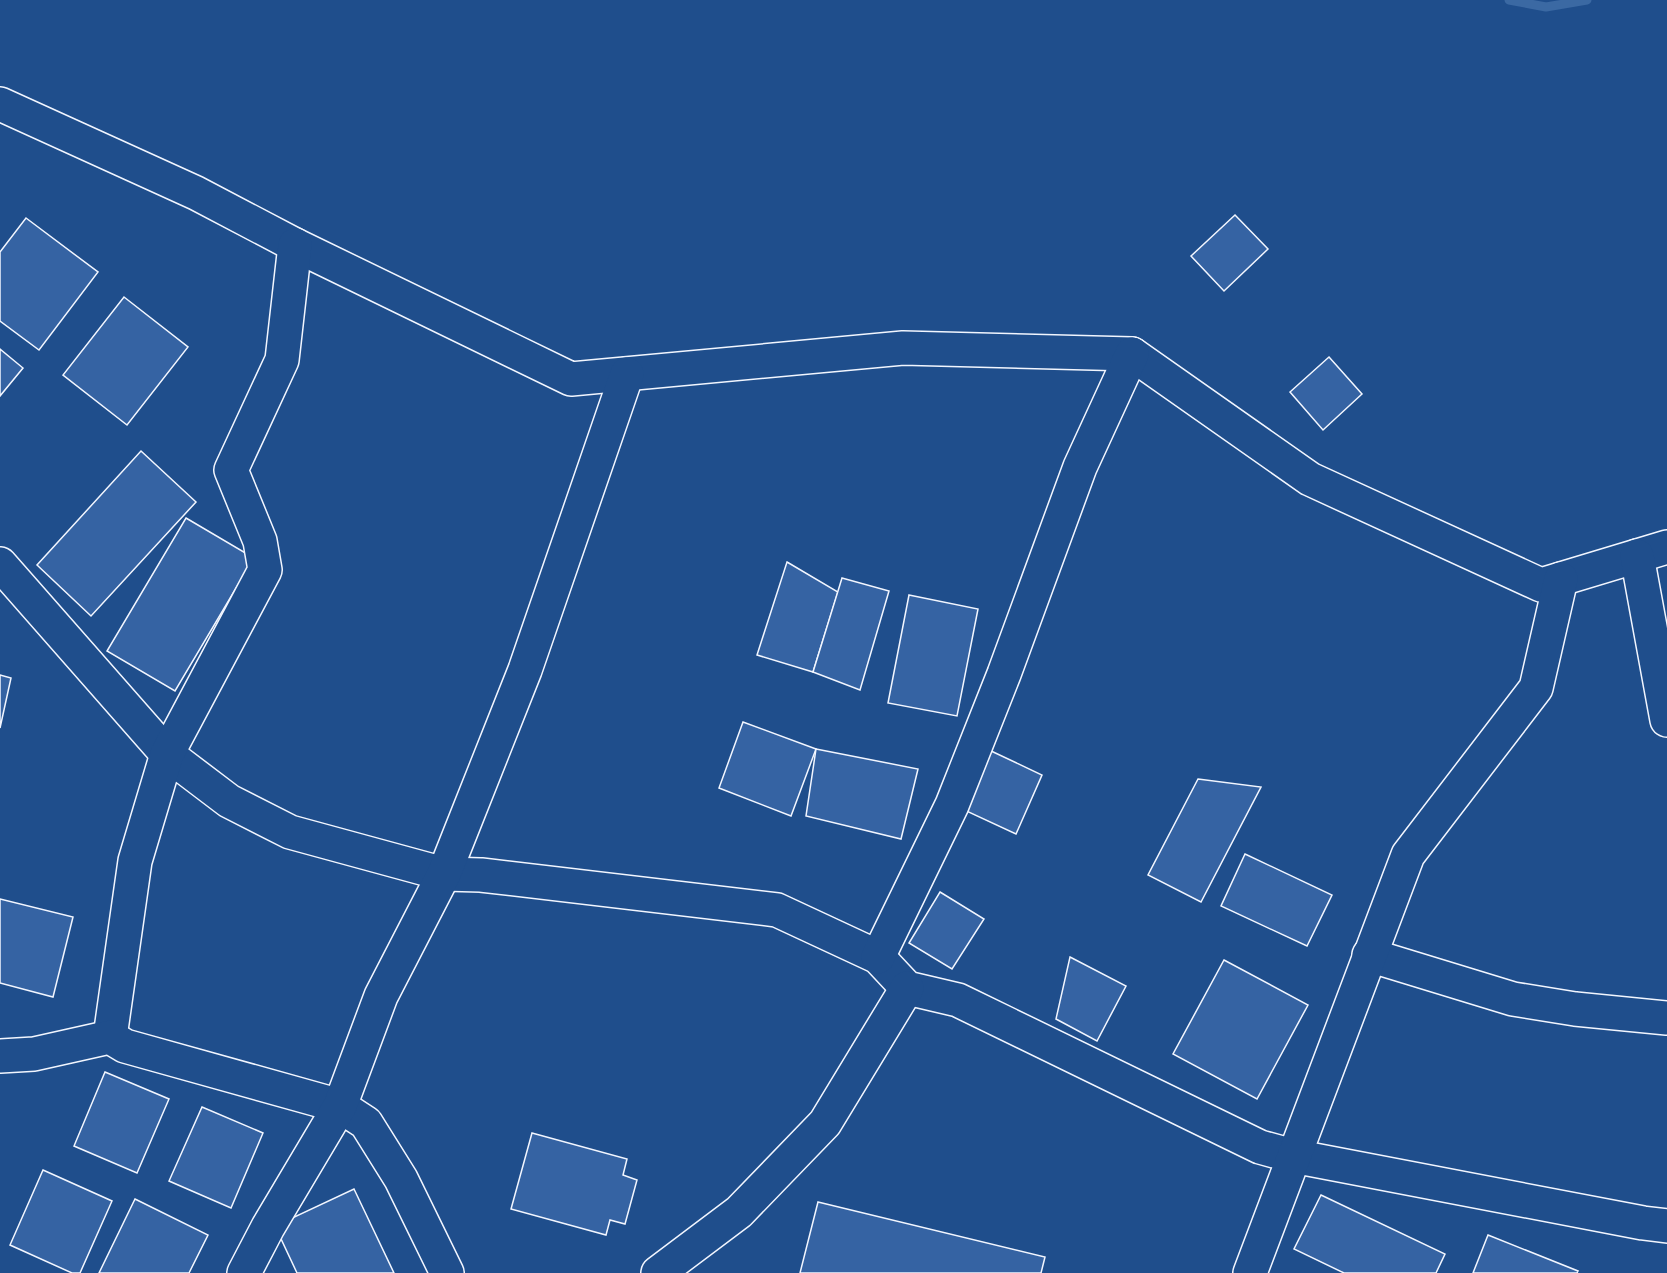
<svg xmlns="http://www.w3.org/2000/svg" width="1667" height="1273" viewBox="0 0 1667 1273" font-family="'Public Sans',sans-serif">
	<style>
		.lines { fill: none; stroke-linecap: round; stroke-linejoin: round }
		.stream { stroke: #3b69a3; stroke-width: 9 }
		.building { fill: #3563a3; stroke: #f2f6ff; stroke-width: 1.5 }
		.minor-casing { stroke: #f2f6ff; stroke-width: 36 }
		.minor { stroke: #1f4e8c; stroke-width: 33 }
	</style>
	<rect width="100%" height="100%" fill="#1f4e8c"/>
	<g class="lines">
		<path class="stream" d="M1509,0L1546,7L1587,0"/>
	</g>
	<g class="building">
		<path d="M1235,215L1268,249L1224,291L1191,256Z"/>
		<path d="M26,218L98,272L39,350L0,321V252Z"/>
		<path d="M124,297L188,347L127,425L63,375Z"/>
		<path d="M0,349L23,368L0,396Z"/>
		<path d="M1329,357L1362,394L1323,430L1290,392Z"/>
		<path d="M141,451L196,502L91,616L37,565Z"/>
		<path d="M186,518L254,558L175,691L107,651Z"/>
		<path d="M787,562L838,592L813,672L757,655Z"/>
		<path d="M842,578L889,591L860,690L813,672Z"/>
		<path d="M909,595L978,609L957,716L888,703Z"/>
		<path d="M0,675L11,678L0,728Z"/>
		<path d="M743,722L816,749L791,816L719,788Z"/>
		<path d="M816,749L918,769L901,839L806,816Z"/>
		<path d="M989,750L1042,775L1016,834L962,809Z"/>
		<path d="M1198,779L1261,787L1201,902L1148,875Z"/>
		<path d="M1245,854L1332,895L1307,946L1221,906Z"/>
		<path d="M940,892L984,919L952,969L909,943Z"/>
		<path d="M0,899L73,917L53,997L0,983Z"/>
		<path d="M1070,957L1126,986L1097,1041L1056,1019Z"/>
		<path d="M1224,960L1308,1005L1257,1099L1173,1054Z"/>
		<path d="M105,1072L169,1099L137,1173L74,1146Z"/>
		<path d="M202,1107L263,1133L231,1208L169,1181Z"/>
		<path d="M532,1133L627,1159L623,1175L637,1180L625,1224L610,1220L606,1235L511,1209Z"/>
		<path d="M43,1170L112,1201L80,1273H72L10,1245Z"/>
		<path d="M354,1189L394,1273H297L275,1226Z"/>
		<path d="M1321,1195L1445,1254L1436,1273H1344L1294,1249Z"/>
		<path d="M135,1199L208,1235L189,1273H99Z"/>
		<path d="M818,1202L1045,1257L1041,1273H800Z"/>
		<path d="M1488,1235L1578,1271L1577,1273H1473Z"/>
	</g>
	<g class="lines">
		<defs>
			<g id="minor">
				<path d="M0,104L196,193L295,245L571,379L903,348L1132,354L1310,479L1541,585L1667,547"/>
				<path d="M1637,556L1667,720"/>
				<path d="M0,564L167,754L229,801L290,832L444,874L481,875L777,910L878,957L907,988L958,1000L1260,1147L1293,1156L1643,1223L1667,1226"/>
				<path d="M1369,955L1513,999L1575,1009L1667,1018"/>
				<path d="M878,957L952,805L1004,674L1080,467L1132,354"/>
				<path d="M110,1037L135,861L167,754L265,570L260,541L231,470L282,360L295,245"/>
				<path d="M0,1056L34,1054L110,1037L125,1046L340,1106L366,1123L401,1179L447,1273"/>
				<path d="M244,1273L268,1227L340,1106L381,996L444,874L525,670L627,374"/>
				<path d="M658,1273L739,1212L825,1123L907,988"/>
				<path d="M1250,1273L1408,855L1536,688L1561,579"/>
			</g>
		</defs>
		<use href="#minor" class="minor-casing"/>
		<use href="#minor" class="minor"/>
	</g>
</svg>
